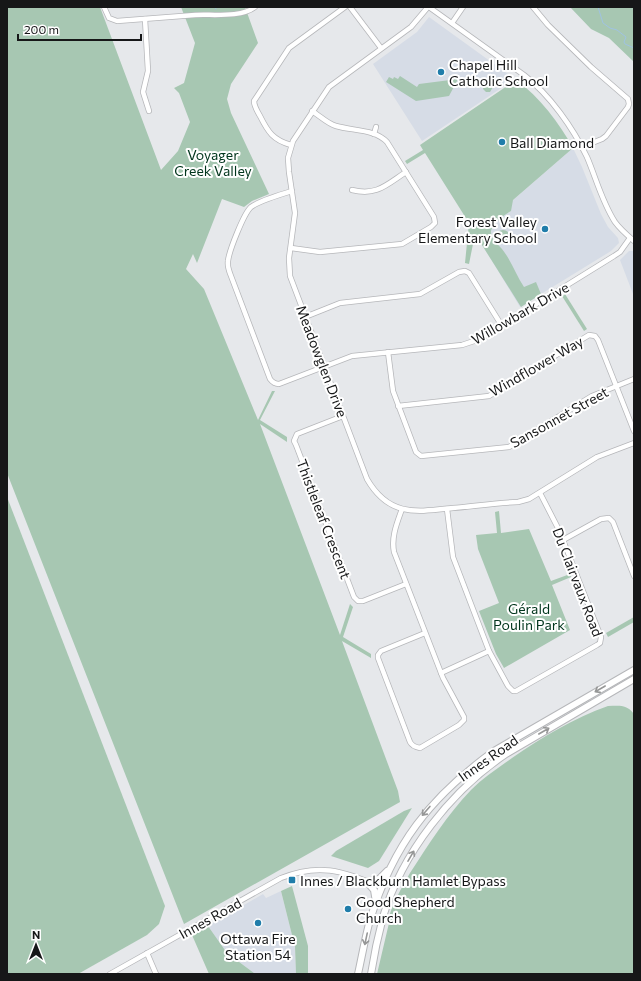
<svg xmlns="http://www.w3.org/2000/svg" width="641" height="981" viewBox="0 0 641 981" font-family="Commissioner,sans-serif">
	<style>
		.built { fill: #d6dce6 }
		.green { fill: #a7c7b2 }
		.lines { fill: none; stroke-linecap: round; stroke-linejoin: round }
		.stream { stroke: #a0c3e2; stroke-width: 1 }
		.minor-casing { stroke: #b6b7ba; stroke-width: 6 }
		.major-casing { stroke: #b6b7ba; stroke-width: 8 }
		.minor { stroke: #fff; stroke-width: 4.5 }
		.major { stroke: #fff; stroke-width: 6 }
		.oneway { stroke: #969797 }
		.poi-dot { fill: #207daa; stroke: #fff; stroke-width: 1.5 }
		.labels { text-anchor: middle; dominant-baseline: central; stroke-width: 4; stroke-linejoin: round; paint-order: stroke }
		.poi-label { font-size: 14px; fill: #161718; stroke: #fff; text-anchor: start }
		.park-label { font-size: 14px; fill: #00351c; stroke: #fff }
		.street-label { font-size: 14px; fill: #161718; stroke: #fff }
	</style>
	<rect width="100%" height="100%" fill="#e6e8eb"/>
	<g class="built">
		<path d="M429,17L515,79L422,141L373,64L417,32Z"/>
		<path d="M573,148L582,167L601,214L608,227L618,238L619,243L611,251L520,307L475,233Z"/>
		<path d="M629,251H634L633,294L620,260Z"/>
		<path d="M281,891L295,947L296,974L254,973L227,953L208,926L263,894L266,898Z"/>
	</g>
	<g class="green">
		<path d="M7,7H100L161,170L178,151L190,122L179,93L174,88L184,83L195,43L181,7H245L258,43L231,84L227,99L231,113L269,194L252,201L244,207L222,199L197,263L193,254L186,269L204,289L258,420L272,391H275L260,420L287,437V442L260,424L340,635L350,604L353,607L343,637L371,654V658L342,641L398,791L400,802L184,924L7,473Z"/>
		<path d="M570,7H634V62L609,38L591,29Z"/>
		<path d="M400,76L417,87L419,84L458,79L449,96L416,101L386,82L389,77L393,79L394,77L398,79Z"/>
		<path d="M490,79L496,82L490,92H486L483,89L485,83Z"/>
		<path d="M516,80C540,97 559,123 573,148L513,200L511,211C505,214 490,226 491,233C492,241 498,244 502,249C511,260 516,275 524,287L536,282L541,294L521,307L475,234L469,264L465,263L469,223L425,153L407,164L405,161L423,150L420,145Z"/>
		<circle cx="503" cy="237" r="7"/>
		<path d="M565,294L587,329L584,331L562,296Z"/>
		<path d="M7,497L165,906L159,924L147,935L78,974H7Z"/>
		<path d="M499,511L501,533L529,529L551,581L570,574L571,577L552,585L570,630L504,668L496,654L479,611L499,603L478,549L476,535L497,533L495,512Z"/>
		<path d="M634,617V622L608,637L606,633Z"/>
		<path d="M608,706C620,706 626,704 634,714V974H377L389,923C387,912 404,884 410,873C429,844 447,815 471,790C484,777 498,768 512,758C542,737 574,718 608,706Z"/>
		<path d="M412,808L379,861L368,868L331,856L336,851L404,811Z"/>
		<path d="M292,886L308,946V974H296L295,947L281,891Z"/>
		<path d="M208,926L227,953L254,973L275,974H209L192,935Z"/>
	</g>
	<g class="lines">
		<g class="stream">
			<path d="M215,7L216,9"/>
			<path d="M598,7L603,23L610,28L617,30L626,37L624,42L625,44L634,48"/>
		</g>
		<defs>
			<g id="minor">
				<path d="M104,7L109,18L117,21C143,19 169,17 195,15C212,14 241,18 255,7"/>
				<path d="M350,7L381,48"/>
				<path d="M428,7L411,27L329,87L293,141L288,158L289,172L295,213L289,258L290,276L367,479C389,517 416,512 453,508C475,506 496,503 518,502L529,499L597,457L634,443"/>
				<path d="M429,7L524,75C550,95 573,128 587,157C596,178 602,202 615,222C620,229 627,235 634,241"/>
				<path d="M533,7L548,25L591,67L628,99L629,104L628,107L606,136L602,139L582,147"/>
				<path d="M145,19L148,71L143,92L149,111"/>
				<path d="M452,23L463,7"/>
				<path d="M374,134L376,127"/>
				<path d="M291,145C273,140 268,132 260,116C257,111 254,106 254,101L289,48L345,7"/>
				<path d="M352,190C377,196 386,185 406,172"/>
				<path d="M292,191C282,194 259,201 251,207C244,213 229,251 228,261C227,266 229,271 231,276L270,379C273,383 275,384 279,384L352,356L462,345L480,339L614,256L620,252L630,238"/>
				<path d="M291,248L320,252L402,244L431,227L435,223L434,217L387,142C375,129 353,131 336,126C328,124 320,116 312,111"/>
				<path d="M305,317L340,303L420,294L459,272L465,271L469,273L502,326"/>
				<path d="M388,352L393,391L416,452L421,456L509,447L592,396L634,379"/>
				<path d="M398,406L489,396L589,335L595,336L598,340L634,431"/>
				<path d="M343,416L297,434L294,441L296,445L354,597L358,601H363L406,584"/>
				<path d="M402,509C397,523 391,537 394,552L443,678L464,717V720L459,725L420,748C415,747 412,746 410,742L378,658V655L381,651L425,633"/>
				<path d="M447,509L453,557L489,651L508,686L513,691H516L597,645L600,643L601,637L559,530L540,493"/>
				<path d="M563,540L601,519L609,518L613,522L634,576"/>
				<path d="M441,673L489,651"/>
				<path d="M147,953L156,974"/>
				<path d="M110,974L281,878C322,862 343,872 382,887"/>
			</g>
			<g id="major">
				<path d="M367,882L379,879L387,871"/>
				<path d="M367,882L374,890L376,902"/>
				<path d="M358,974C362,956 365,938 370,920C393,845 430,797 494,751L634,670"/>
				<path d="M371,974C374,955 378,936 383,917C402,853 451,791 506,754L634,679"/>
			</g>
		</defs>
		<use href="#minor" class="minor-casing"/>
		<use href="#major" class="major-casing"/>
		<use href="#minor" class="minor"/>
		<use href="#major" class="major"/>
	</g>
	<defs><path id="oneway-shaft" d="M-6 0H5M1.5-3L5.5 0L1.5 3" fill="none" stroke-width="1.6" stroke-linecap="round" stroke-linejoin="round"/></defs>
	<g class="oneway">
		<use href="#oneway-shaft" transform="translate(600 689) rotate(150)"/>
		<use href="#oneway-shaft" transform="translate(544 731) rotate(-30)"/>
		<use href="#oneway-shaft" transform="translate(426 811) rotate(131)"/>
		<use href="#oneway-shaft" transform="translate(411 856) rotate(-60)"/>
		<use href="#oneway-shaft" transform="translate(366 939) rotate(102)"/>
	</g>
	<g class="poi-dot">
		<circle cx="441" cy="72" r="4"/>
		<circle cx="502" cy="142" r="4"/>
		<circle cx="545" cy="229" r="4"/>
		<rect x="288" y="876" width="8" height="8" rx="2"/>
		<circle cx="348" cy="909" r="4"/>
		<circle cx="258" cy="923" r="4"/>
	</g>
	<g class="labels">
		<g class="poi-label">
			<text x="449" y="64">Chapel Hill<tspan x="449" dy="16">Catholic School</tspan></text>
			<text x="510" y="142">Ball Diamond</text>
			<text x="537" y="221" text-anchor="end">Forest Valley<tspan x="537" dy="16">Elementary School</tspan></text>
			<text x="300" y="880">Innes / Blackburn Hamlet Bypass</text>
			<text x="356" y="901">Good Shepherd<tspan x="356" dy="16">Church</tspan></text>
			<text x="258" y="938" text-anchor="middle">Ottawa Fire<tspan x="258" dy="16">Station 54</tspan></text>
		</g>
		<g class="park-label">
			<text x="213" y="154">Voyager<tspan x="213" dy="16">Creek Valley</tspan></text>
			<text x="529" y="608">Gérald<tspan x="529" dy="16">Poulin Park</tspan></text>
		</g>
		<g class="street-label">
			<text transform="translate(520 313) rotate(-30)">Willowbark Drive</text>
			<text transform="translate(322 361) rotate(69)">Meadowglen Drive</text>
			<text transform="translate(536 366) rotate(-30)">Windflower Way</text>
			<text transform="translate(559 417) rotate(-29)">Sansonnet Street</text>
			<text transform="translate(324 519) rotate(69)">Thistleleaf Crescent</text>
			<text transform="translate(578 582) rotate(69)">Du Clairvaux Road</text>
			<text transform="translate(488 758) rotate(-35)">Innes Road</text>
			<text transform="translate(210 918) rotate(-29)">Innes Road</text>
		</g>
	</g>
	<rect width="641" height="981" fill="none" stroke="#161718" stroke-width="16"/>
	<g transform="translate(36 945)" stroke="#ffffff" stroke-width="3" paint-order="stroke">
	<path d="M0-3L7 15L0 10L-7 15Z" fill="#161718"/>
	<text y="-6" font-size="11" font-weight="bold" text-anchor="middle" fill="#161718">N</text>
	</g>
	<path d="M18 34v6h123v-6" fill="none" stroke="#161718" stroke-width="2"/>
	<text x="24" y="34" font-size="12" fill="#161718" stroke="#ffffff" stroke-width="3" paint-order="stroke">200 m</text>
</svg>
